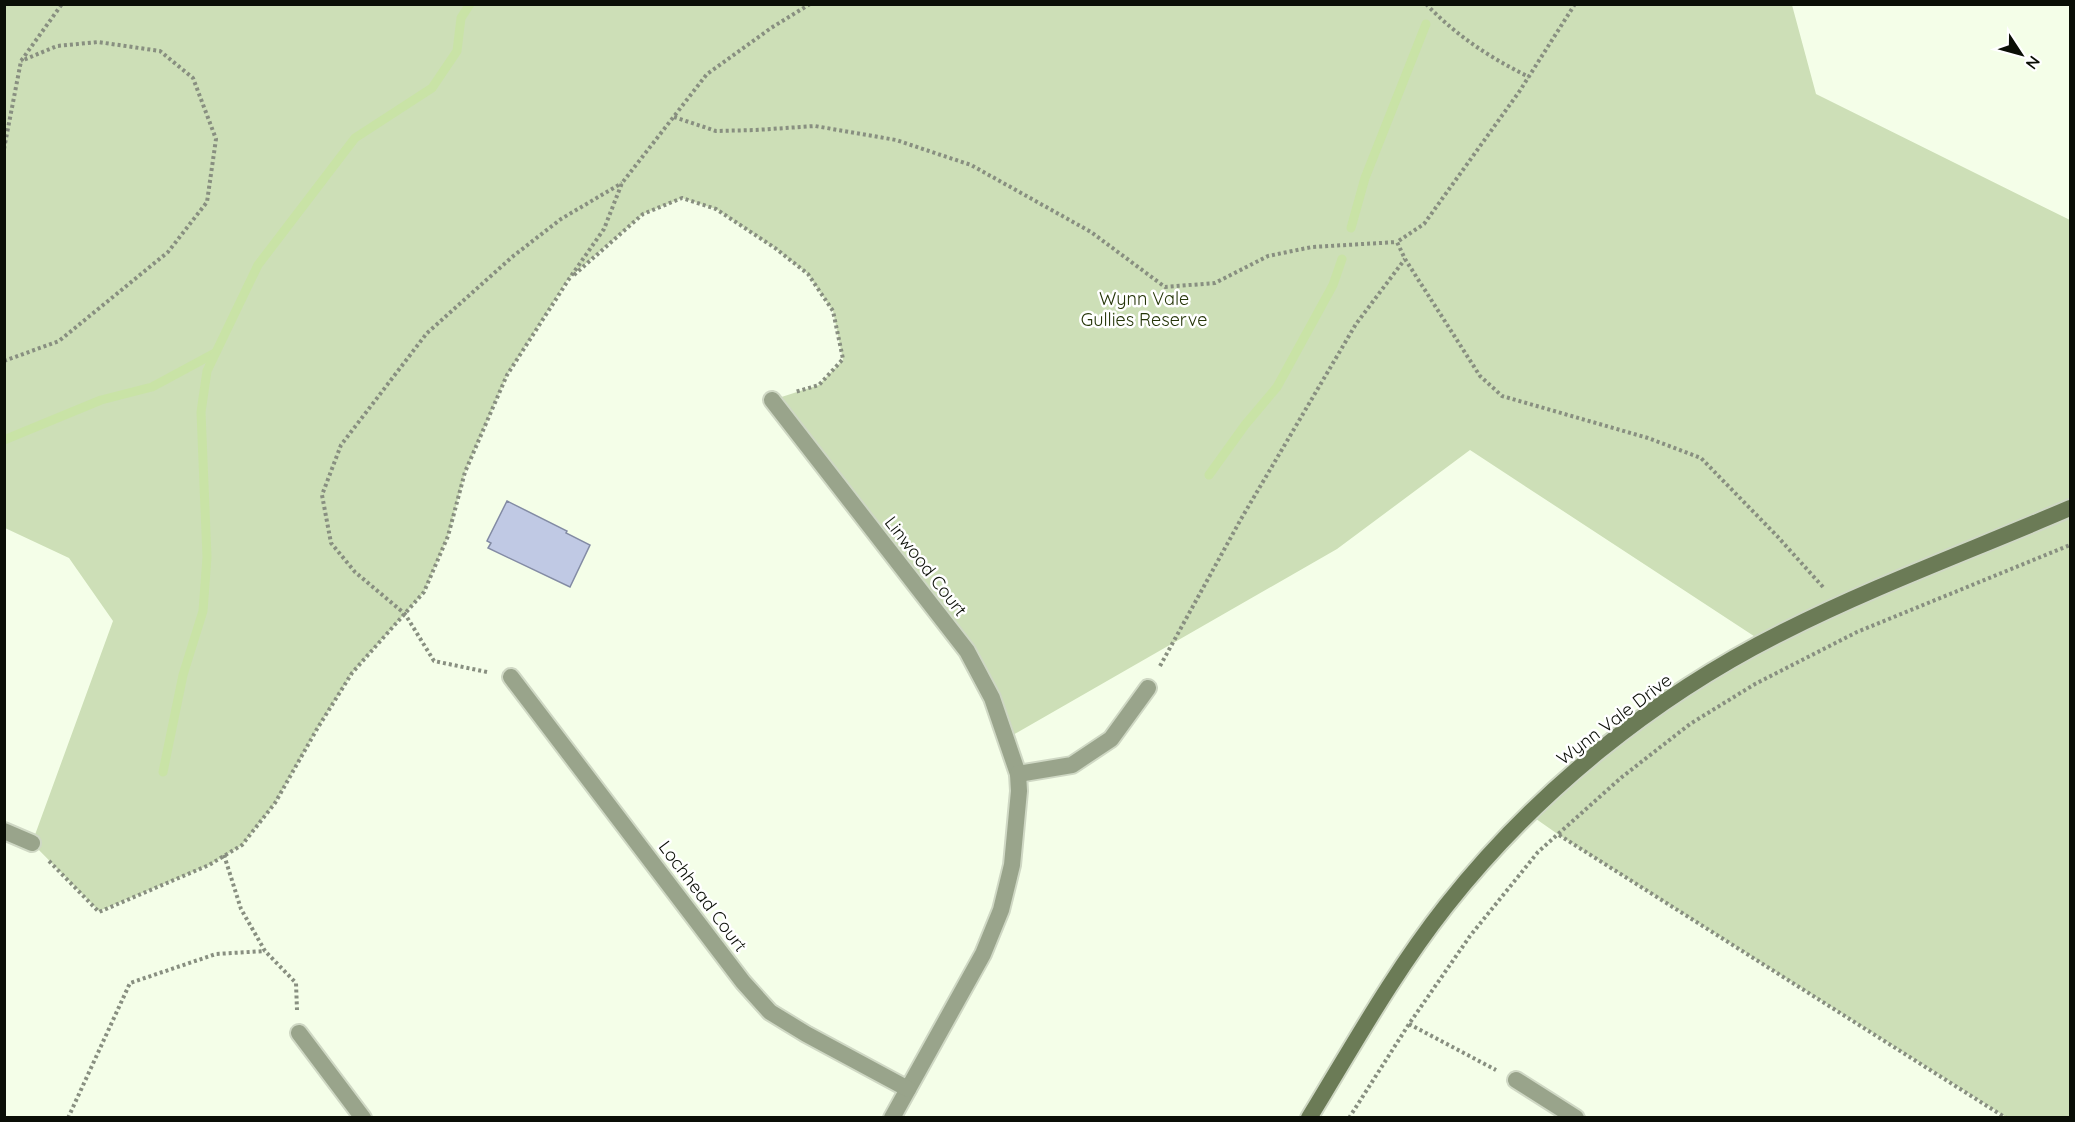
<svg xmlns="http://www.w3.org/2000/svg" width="2075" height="1122" viewBox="0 0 2075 1122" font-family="Quicksand,sans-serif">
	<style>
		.green { fill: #cddfb7 }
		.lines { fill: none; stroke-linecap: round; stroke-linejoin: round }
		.stream { stroke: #c9e3a6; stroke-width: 9 }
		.building { fill: #c0c9e4; stroke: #838ba4; stroke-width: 1.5 }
		.minor-casing { stroke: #cfd8c4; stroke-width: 20 }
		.secondary-casing { stroke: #cfd8c4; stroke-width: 20 }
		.path { stroke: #888f80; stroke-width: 4; stroke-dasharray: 3 3; stroke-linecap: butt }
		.minor { stroke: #99a48b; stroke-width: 16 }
		.secondary { stroke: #6b7b56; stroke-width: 16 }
		.labels { text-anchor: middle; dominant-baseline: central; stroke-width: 5; stroke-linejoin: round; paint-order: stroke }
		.park-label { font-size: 18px; fill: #263609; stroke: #fff }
		.street-label { font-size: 18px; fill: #0a0e06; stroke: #fff }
	</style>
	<rect width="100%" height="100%" fill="#f4fee8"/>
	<path class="green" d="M5,5H1792L1816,94L2070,220V1117H2006L1559,835L1529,814L1575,771L1763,642L1470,450L1337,549L1006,739L992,698L772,400L819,385L843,360L833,311L808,274L775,248L716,209L682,198L643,214L568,279L507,375L465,472L448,536L424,592L352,673L317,729L275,803L242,845L209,865L99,911L32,843L113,621L69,558L5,528Z"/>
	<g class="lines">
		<g class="stream">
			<path d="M1351,228L1365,178L1426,24"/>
			<path d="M4,440L101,400L152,387L215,353"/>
			<path d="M1209,475L1245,425L1277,387L1333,285L1342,259"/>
			<path d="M163,772L183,675L203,611L207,557L201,412L207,371L258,265L355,138L432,88L457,51L461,18L470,4"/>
		</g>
	</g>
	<path class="building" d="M507,501L567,531L566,533L590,545L570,587L488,548L491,543L487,541Z"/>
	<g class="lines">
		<defs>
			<g id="minor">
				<path d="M772,400L967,651L992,698L1018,774L1019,791L1012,865L1001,910L983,954L892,1118"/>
				<path d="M511,677L743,982L770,1012L806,1034L908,1089"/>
				<path d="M1018,774L1072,765L1111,739L1148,688"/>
				<path d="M4,831L32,843"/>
				<path d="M299,1033L363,1118"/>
				<path d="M1516,1080L1576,1118"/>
			</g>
			<path id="secondary" d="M1309,1118C1353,1046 1394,972 1446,906C1536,792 1653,697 1783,632C1876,585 1975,549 2070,508"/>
		</defs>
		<use href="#minor" class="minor-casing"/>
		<use href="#secondary" class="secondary-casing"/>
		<g class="path">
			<path d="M1426,4C1458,37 1489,57 1529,77"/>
			<path d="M1575,4L1519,92L1424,224L1397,242L1405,259L1480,376L1502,396L1648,438L1701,458L1777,536L1823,587"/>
			<path d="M674,117L716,131L756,130L815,126L896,140L971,165L1091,232L1165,287L1215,283L1268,256L1312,247L1397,242"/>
			<path d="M4,149L21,61L62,4"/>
			<path d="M574,275L643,214L682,198L716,209L775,248L808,274L833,311L843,359L819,385L795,392"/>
			<path d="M4,361L59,341L168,252L207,202L216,139L193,78L160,51L98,42L57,46L21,61"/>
			<path d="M1160,666L1241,519L1356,324L1405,259"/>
			<path d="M487,672L434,661L405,614L355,572L331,543L322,495L341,445L427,333L512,257L561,219L622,183"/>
			<path d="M1559,835L2006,1118"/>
			<path d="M224,855L241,909L265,951L296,983L297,1010"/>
			<path d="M49,861L99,912L209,865L242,845L275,803L317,729L352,673L424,592L448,536L465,472L507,375L569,279L604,229L622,183L707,74L771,28L810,4"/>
			<path d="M1409,1024L1496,1070"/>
			<path d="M68,1118L130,983L216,954L265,951"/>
			<path d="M1349,1118L1409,1024L1470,936L1538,852L1622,777L1690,724L1755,684L1857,632L2070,545"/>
		</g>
		<use href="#minor" class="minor"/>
		<use href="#secondary" class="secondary"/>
	</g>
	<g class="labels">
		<g class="park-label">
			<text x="1144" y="298">Wynn Vale<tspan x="1144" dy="21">Gullies Reserve</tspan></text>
		</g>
		<g class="street-label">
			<text transform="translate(926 566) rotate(52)">Linwood Court</text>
			<text transform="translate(1614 719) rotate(-37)">Wynn Vale Drive</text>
			<text transform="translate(703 896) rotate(53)">Lochhead Court</text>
		</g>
	</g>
	<rect width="2075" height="1122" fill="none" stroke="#0a0e06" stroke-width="12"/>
	<g transform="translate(2021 54) rotate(126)" stroke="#ffffff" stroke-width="4.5" paint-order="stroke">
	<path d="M0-4.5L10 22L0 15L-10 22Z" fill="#0a0e06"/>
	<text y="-9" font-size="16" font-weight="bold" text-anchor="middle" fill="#0a0e06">N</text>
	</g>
</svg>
